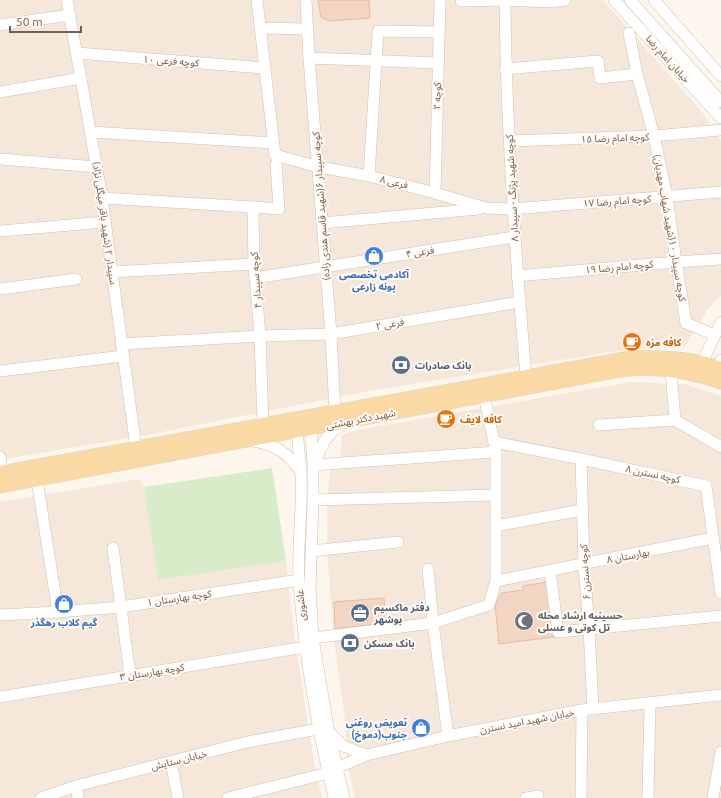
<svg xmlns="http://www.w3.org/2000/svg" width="721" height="798" viewBox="0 0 721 798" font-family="Ubuntu,'Noto Sans Arabic',sans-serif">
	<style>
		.residential { fill: #f5e8da }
		.green { fill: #d8ecc9 }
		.building { fill: #f3d5c3; stroke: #e6bba3 }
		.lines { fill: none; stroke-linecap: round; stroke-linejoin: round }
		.minor-casing { stroke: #d1beb0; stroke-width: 12 }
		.major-casing { stroke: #dad1cd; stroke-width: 15 }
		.minor { stroke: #fff; stroke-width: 11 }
		.major { stroke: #fbd9a5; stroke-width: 14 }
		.labels { text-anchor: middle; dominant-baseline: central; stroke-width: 4; stroke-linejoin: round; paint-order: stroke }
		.street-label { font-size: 10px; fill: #7a5c4d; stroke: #fffaf3 }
		.shop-label { font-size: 10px; font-weight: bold; fill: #366cbe; stroke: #fffaf3 }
		.food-label { font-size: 10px; font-weight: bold; fill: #c56008; stroke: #fffaf3; text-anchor: start }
		.service-label { font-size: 10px; font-weight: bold; fill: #4e5e75; stroke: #fffaf3; text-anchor: start }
		.worship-label { font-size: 10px; font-weight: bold; fill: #5b616d; stroke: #fffaf3; text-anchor: start }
	</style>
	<rect width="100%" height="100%" fill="#fdf6ec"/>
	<g class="residential">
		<path d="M0,0H603L702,112L721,141V295L709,308L685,346L629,349L363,392L147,435L0,460Z"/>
		<path d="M631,382L684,384L721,396V798H355L348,767L345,720L334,640L327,552V505L330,470L340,459L342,435L357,430Z"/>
		<path d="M140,479L144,487L158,580L286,561L295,642L315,768L322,798H0V502Z"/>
	</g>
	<path class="green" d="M272,468L286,561L158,580L144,487Z"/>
	<g class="building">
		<path d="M318,0H369L370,18L329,21L321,17Z"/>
		<path d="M547,582L554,637L499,644L495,605L502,593L523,590V586Z"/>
		<path d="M384,598L385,623L335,629L334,602Z"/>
		<path d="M69,599L70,608L59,609L57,600Z"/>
	</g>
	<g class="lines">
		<defs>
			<g id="minor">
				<path d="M67,0L102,198L136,448"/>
				<path d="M257,0L275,155L319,167L369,176L435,193L486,208L513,209L721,192"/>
				<path d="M306,0L309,58L331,334L335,411"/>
				<path d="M505,0C506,126 515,251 526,376"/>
				<path d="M614,0L721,118"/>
				<path d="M630,0L721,102"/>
				<path d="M654,0L721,76"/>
				<path d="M461,1L505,0L552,2L565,0"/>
				<path d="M0,25L70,15"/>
				<path d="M260,28L308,29"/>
				<path d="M629,33L637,74L654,136L667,197L676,262L686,323L715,335"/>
				<path d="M77,53L264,68"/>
				<path d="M309,58L438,63"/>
				<path d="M505,69L598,61L600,78L637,74"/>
				<path d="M0,92L81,78"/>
				<path d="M91,132L273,143"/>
				<path d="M509,141L654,136L721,130"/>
				<path d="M0,159L97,167"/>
				<path d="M369,176L378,31L439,32"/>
				<path d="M435,193L440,0"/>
				<path d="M102,198L253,207"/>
				<path d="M322,223L479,209"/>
				<path d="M0,231L105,222"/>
				<path d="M112,272L254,264"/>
				<path d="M517,276L676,262L721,259"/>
				<path d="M255,278L514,237"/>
				<path d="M0,289L76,279"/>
				<path d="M721,322L702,363L706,377L718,368L721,360"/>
				<path d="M121,344L260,336L331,334L520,302"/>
				<path d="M0,371L123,356"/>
				<path d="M671,371L675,420L721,447"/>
				<path d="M306,422L311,428L313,465L496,452"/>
				<path d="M344,423L333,431L325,440L313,465V500L310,588L313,638L329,733L344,798"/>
				<path d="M263,424L260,336L254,264L253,207L279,209L276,164"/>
				<path d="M300,424L297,430L301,472"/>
				<path d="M599,425L675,420"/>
				<path d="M253,441C276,445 288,453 301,472C303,509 297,545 299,582C304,655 317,727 334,798"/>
				<path d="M494,442L581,459L706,486L721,593"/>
				<path d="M0,457L2,473"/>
				<path d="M581,459L584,565L589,629L593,709"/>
				<path d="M37,480L58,612"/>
				<path d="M313,500L496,495"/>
				<path d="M496,526L582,510"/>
				<path d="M113,548L130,675"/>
				<path d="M311,551L398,542"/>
				<path d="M428,569L433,623L448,736"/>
				<path d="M550,571L558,632L721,616"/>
				<path d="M496,581L713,538"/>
				<path d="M0,615L58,612L121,607L299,580"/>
				<path d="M313,638L433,623L489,605L496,581V452L484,395"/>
				<path d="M0,697L305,647"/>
				<path d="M330,733L343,746L366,755"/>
				<path d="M171,762L178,798"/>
				<path d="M76,786L78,798"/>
				<path d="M41,798L76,786L247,742L318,729"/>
				<path d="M228,798L328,773L337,768L366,755L448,736L582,710L721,695"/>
				<path d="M526,798L538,796"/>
				<path d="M581,798L582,710"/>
				<path d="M648,798L650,703"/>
				<path d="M713,798L721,752"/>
			</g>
			<g id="major">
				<path d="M0,473L631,358C661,357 692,358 721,369"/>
				<path d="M0,486L620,370C629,369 638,368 648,368C671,369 700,374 721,382"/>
			</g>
		</defs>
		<use href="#minor" class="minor-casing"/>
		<use href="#major" class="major-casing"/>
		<use href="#minor" class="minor"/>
		<use href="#major" class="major"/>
	</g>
	<defs>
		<symbol id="shop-disc" viewBox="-11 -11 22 22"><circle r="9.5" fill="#3f7fe0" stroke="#fffaf3"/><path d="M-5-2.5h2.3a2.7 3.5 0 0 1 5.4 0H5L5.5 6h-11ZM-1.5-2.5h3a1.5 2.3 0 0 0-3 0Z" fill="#fff"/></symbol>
		<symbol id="cafe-disc" viewBox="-11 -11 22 22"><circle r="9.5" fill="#e8710a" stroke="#fffaf3"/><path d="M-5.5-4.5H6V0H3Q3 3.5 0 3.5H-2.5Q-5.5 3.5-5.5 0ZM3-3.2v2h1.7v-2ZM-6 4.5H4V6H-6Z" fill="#fff"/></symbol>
		<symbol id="bank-disc" viewBox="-11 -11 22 22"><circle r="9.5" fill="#5c6f8a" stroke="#fffaf3"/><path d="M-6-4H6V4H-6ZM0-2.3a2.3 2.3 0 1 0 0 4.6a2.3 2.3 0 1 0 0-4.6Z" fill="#fff"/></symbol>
		<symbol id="office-disc" viewBox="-11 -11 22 22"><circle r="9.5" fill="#5c6f8a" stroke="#fffaf3"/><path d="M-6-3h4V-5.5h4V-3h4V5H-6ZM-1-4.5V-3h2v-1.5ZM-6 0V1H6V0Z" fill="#fff"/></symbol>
		<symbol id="mosque-disc" viewBox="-11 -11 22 22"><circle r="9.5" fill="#6b7280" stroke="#fffaf3"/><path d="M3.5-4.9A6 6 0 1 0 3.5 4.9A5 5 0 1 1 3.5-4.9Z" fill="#fff"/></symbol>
	</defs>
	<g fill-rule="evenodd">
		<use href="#shop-disc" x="363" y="245" width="22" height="22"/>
		<use href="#cafe-disc" x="621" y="331" width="22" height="22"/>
		<use href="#bank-disc" x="390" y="354" width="22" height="22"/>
		<use href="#cafe-disc" x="435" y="408" width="22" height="22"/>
		<use href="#shop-disc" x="53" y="593" width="22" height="22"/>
		<use href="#office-disc" x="349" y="602" width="22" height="22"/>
		<use href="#mosque-disc" x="513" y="610" width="22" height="22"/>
		<use href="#bank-disc" x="339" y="632" width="22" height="22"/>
		<use href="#shop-disc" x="410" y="717" width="22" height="22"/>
	</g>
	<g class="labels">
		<g class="street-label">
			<text transform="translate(668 59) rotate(48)">خیابان امام رضا</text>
			<text transform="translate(171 61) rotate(4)">کوچه فرعی ۱۰</text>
			<text transform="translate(437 96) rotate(-89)">کوچه ۲</text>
			<text transform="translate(615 138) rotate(-2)">کوچه امام رضا ۱۵</text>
			<text transform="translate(394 182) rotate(14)">فرعی ۸</text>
			<text transform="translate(512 188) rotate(-93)">کوچه شهید پژنگ - سپیدار ۸</text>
			<text transform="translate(617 201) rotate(-4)">کوچه امام رضا ۱۷</text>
			<text transform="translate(321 206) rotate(-94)">کوچه سپیدار ۶(شهید قاسم هندی زاده)</text>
			<text transform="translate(105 223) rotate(82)">سپیدار ۲ (شهید باقر میگلی نژاد)</text>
			<text transform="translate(670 228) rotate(80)">کوچه سپیدار ۱۰(شهید شهاب مهدیان)</text>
			<text transform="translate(420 252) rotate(-9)">فرعی ۴</text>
			<text transform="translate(619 267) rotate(-5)">کوچه امام رضا ۱۹</text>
			<text transform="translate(256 280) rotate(-94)">کوچه سپیدار ۴</text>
			<text transform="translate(390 324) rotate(-10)">فرعی ۲</text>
			<text transform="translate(361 419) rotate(-11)">شهید دکتر بهشتی</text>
			<text transform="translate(653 474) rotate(12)">کوچه نسترن ۸</text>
			<text transform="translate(628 556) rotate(-11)">بهارستان ۸</text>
			<text transform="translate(585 572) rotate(-93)">کوچه نسترن ۶</text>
			<text transform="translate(179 598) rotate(-8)">کوچه بهارستان ۱</text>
			<text transform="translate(301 605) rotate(-95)">عاشوری</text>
			<text transform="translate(152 672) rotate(-9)">کوچه بهارستان ۳</text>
			<text transform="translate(527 721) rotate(-11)">خیابان شهید امید نسترن</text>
			<text transform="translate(179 760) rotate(-14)">خیابان ستایش</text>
		</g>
		<g class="shop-label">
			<text x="374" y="274">آکادمی تخصصی<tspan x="374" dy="12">پونه زارعی</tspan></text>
			<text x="64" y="622">گیم کلاب رهگذر</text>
			<text x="407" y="722" text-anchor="end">تعويض روغنی<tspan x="407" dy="12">جنوب(دموخ)</tspan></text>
		</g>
		<g class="food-label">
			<text x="646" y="342">کافه مزه</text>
			<text x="460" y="419">کافه لایف</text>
		</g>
		<g class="service-label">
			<text x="415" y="365">بانک صادرات</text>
			<text x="374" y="607">دفتر ماکسیم<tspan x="374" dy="12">بوشهر</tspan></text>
			<text x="364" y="643">بانک مسکن</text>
		</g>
		<g class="worship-label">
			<text x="538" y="615">حسینیه ارشاد محله<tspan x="538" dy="12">تل کوتی و عسلی</tspan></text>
		</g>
	</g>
	<path d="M10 26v6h71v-6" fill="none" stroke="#7a5c4d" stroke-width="2"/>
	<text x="16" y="26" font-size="12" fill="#7a5c4d" stroke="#fffaf3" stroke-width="3" paint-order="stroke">50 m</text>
</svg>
